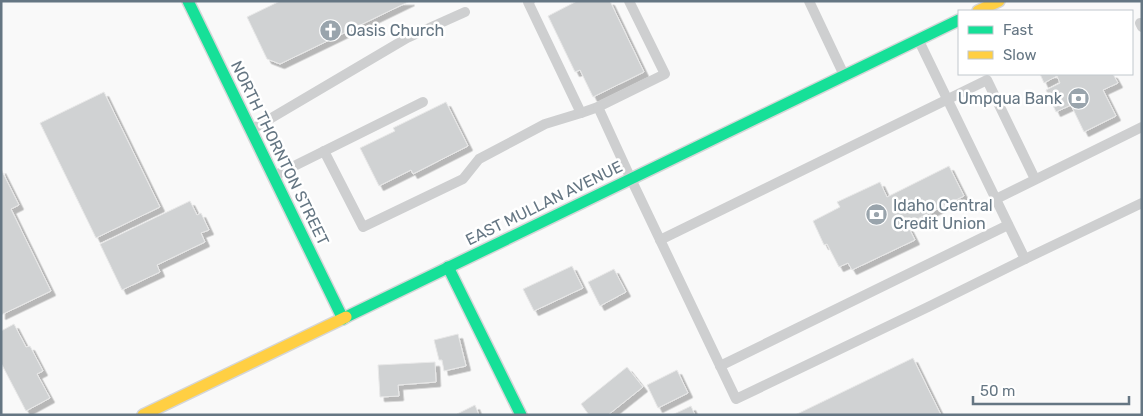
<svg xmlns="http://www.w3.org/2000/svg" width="1143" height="416" viewBox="0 0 1143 416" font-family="Rubik,sans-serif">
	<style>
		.building { fill: #d0d2d3; stroke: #e8e8e8; filter: url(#shadow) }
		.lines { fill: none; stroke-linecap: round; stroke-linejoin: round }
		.fast-casing { stroke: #d5d6d7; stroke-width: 14 }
		.slow-casing { stroke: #d5d6d7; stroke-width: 14 }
		.lane { stroke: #cecfd0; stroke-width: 10 }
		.fast { stroke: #16e098; stroke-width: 11 }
		.slow { stroke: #ffcf43; stroke-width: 11 }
		.labels { text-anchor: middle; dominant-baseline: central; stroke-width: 5; stroke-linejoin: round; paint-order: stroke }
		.poi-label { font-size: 16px; fill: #657683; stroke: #fff; text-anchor: start }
		.street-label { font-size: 16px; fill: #657683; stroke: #fff }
	</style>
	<defs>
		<filter id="shadow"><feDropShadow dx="4.5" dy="4.5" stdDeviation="0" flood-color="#0004"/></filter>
	</defs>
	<rect width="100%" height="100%" fill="#f9f9f9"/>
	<g class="building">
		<path d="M280,1H410L280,64L267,59L247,17Z"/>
		<path d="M577,1H610L644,72L593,97L580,70L575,72L548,16Z"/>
		<path d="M1040,74H1113L1118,83L1103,90L1116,116L1084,132L1071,105L1056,112L1046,90L1060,83L1057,76L1044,83Z"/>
		<path d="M104,92L160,207L96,238L40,123Z"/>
		<path d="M446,102L468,146L413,174L411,170L379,186L360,148L395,131L393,128Z"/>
		<path d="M949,166L964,196L907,224L915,240L852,270L848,263L839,267L827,244L824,245L813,221L840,207L837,202L880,182L887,197Z"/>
		<path d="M1,169L19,205L11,209L51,291L1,315Z"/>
		<path d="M190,201L197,215L201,213L209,230L201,233L205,242L157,265L160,272L122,290L100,244Z"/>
		<path d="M572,266L583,288L534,311L523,289Z"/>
		<path d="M614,269L626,292L600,306L588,282Z"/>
		<path d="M14,324L26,347L30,346L43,371L37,374L50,398L26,411L1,363V331Z"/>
		<path d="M458,334L466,366L444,371L442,360H439L434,340Z"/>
		<path d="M913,358L941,415H795Z"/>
		<path d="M435,362L436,382L398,385L399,396L380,397L378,365Z"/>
		<path d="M627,367L643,387L608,415H589L581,404Z"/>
		<path d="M677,370L688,393L658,408L647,385Z"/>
		<path d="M475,405L479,415H458L457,414Z"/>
		<path d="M691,406L695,415H672Z"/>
	</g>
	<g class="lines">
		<defs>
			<g id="fast">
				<path d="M188,1L343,319"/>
				<path d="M448,267L521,415"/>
				<path d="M346,317L959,20"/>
			</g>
			<g id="slow">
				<path d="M978,11L999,1"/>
				<path d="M143,415L346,317"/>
			</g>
		</defs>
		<use href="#fast" class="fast-casing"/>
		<use href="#slow" class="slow-casing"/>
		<g class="lane">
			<path d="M530,1L528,2L581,113L598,107L665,74L629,1"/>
			<path d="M809,1L844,75"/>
			<path d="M1140,23L1142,27"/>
			<path d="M598,107L631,179L736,399L928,307L1025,259L919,41"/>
			<path d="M251,130L407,38L465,12"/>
			<path d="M324,151L363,227L463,179L479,159L545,124L581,113"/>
			<path d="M274,176L423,102"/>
			<path d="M996,199L1142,127"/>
			<path d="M660,240L987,80L1035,179"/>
			<path d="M1025,259L1142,203"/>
			<path d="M720,366L1008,225"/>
		</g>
		<use href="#fast" class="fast"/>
		<use href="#slow" class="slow"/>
	</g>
	<defs>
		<symbol id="church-disc" viewBox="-11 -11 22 22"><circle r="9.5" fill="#99a4ac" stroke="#fff"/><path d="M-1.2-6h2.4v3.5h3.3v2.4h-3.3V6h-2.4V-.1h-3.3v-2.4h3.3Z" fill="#fff"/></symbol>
		<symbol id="bank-disc" viewBox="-11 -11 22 22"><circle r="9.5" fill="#99a4ac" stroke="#fff"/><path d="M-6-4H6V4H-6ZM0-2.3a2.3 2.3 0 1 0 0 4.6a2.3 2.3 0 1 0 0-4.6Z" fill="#fff"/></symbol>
	</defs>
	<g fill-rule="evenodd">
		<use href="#church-disc" x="318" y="18" width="25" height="25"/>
		<use href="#bank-disc" x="1066" y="86" width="25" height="25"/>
		<use href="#bank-disc" x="864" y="202" width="25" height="25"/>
	</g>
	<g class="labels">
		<g class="poi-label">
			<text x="346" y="30">Oasis Church</text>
			<text x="1062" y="98" text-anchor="end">Umpqua Bank</text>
			<text x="893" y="205">Idaho Central<tspan x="893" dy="18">Credit Union</tspan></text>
		</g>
		<g class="street-label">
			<text transform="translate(280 153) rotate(64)">NORTH THORNTON STREET</text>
			<text transform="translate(544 203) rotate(-26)">EAST MULLAN AVENUE</text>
		</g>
	</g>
	<rect width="1143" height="416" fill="none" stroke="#657683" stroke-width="5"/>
	<rect x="958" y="10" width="175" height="65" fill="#ffffff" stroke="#c1c8cd"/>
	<rect x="968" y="26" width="25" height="8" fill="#16e098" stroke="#c1c8cd"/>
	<text x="1003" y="35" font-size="15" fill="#657683">Fast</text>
	<rect x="968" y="51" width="25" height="8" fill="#ffcf43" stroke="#c1c8cd"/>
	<text x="1003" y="60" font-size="15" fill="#657683">Slow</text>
	<path d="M973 396v8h156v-8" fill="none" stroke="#657683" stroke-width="2.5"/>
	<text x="980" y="396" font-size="15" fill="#657683" stroke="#ffffff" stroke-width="4" paint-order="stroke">50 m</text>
</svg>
